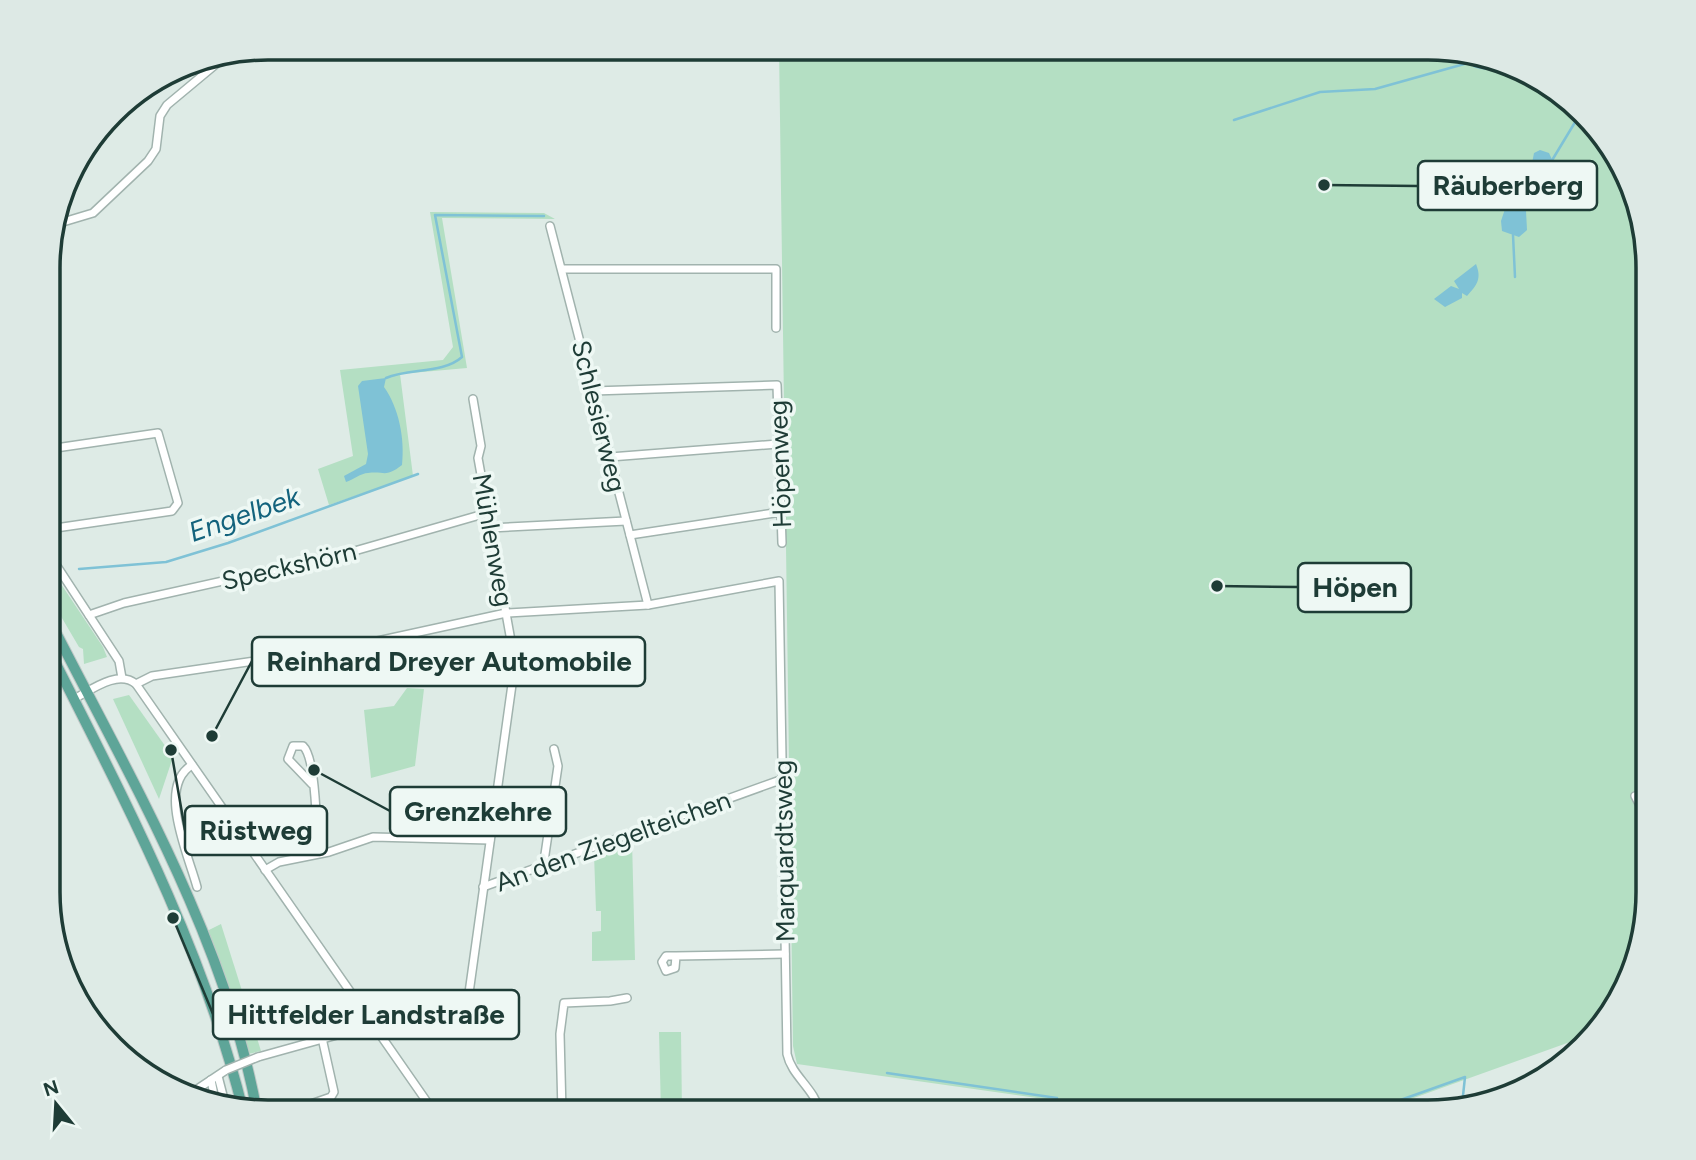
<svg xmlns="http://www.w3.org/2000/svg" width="1696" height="1160" viewBox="0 0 1696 1160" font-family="Figtree,sans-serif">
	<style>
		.green { fill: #b4dfc3 }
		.water { fill: #7fc2d6 }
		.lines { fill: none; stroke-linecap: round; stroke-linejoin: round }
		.stream { stroke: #7fc2d6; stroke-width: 2.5 }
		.minor-casing { stroke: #a1b3ae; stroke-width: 10 }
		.major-casing { stroke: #c0c8c7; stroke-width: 12 }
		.minor { stroke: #fff; stroke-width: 7 }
		.major { stroke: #5ea598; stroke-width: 10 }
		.minor-bridge-casing { stroke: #a1b3ae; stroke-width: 10; stroke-linecap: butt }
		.minor-bridge { stroke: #fff; stroke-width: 7 }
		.labels { text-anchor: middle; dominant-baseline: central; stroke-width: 7; stroke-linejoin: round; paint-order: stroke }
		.street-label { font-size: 26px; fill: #1e3c36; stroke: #eef8f4 }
		.water-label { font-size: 28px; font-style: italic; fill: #13637d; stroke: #eef8f4 }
		.rim { fill: none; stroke: #1e3c36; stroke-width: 3.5 }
		.leader { fill: none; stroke: #1e3c36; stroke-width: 2.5 }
		.callout-dot { fill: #1e3c36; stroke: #eef8f4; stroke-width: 2.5 }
		.callout { fill: #eef8f4; stroke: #1e3c36; stroke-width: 2.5 }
		.callout-label { font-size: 28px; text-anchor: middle; font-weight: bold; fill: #1e3c36 }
	</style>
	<rect width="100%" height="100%" fill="#deebe6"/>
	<g class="green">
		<path d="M779,47L1442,48L1500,59L1562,93L1626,170L1648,254V791L1630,796L1648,828V906L1637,964L1603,1026L1595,1033L1372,1113H1143L797,1064L793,1046Z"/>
		<path d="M430,212L544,213L555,219L442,218L467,368L400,374L413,476L329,505L318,469L353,456L340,370L443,360L453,347Z"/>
		<path d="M49,566L103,647L107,657L84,664L83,649L79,647L49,596Z"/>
		<path d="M407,688L424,689L415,766L371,778L364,710L394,706Z"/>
		<path d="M129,695L173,757L159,799L113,699Z"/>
		<path d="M632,840L635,960L592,961V932L601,931V911H596L594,854Z"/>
		<path d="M221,924L261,1051L248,1054L207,931Z"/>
		<path d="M659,1032H681L682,1112H661Z"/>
	</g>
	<g class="water">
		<path d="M1473,54L1504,61C1493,72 1487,71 1473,67Z"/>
		<path d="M1540,150L1549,153L1556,168L1548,177L1540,180L1537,188L1526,194L1522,171L1532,163L1534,153Z"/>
		<path d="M1505,209L1526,211L1527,230L1519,237L1502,231L1501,221Z"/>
		<path d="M1476,264C1482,279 1477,285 1467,296L1462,293V298L1445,307L1434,299L1451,286L1459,289L1454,281Z"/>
		<path d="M386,378L384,387C399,408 405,439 402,465C385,478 386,471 368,473C361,473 353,480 346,482L344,476L366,464L368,454L358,386L362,381Z"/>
	</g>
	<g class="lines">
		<g class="stream">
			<path d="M1234,120L1320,92L1375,89L1475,61"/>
			<path d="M1551,162L1580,114"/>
			<path d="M1517,211L1528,192"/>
			<path d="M1513,235L1515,277"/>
			<path d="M386,378C409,368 443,374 462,357L435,215L544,216"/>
			<path d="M79,569L166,562L228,543L418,474"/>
			<path d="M887,1073L1057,1098"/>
			<path d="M1364,1113L1465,1077L1462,1105"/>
		</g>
		<defs>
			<g id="minor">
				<path d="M53,225L93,213L148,161L156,149L160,116L167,105L227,55"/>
				<path d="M550,226L648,605"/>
				<path d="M562,269H776V328"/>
				<path d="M593,391L777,385L782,543"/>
				<path d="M49,449L158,433L178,503L172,511L49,529"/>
				<path d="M610,457L778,444"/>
				<path d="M490,528L626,521"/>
				<path d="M630,535L781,512"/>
				<path d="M49,554L119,661L122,678"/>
				<path d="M89,615L124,603L344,554L487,513"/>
				<path d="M136,684L152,676L350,647L506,613L648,605L779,581L787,1054C792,1077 815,1088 820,1113"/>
				<path d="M74,699C91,690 118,669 136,684L434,1112"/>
				<path d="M192,765C156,787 189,856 197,887"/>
				<path d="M312,784L288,759L293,746H303C316,758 318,834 315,854"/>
				<path d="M1648,793L1635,796L1648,821"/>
				<path d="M543,868L558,766L554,749"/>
				<path d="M265,870L279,862L329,852L373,837L490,840"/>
				<path d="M483,887L783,779"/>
				<path d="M676,956L675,968L666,971L662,962L666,956H676L785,954"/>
				<path d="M380,1035C407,1014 457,1031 469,993L515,663L478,458L481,446L473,399"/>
				<path d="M258,1057L373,1025"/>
				<path d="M218,1076L226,1107"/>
				<path d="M211,1080L216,1105"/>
				<path d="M187,1096L226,1070"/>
				<path d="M288,1112L331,1097L334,1092L322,1038"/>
				<path d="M562,1112L560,1034L564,1003L610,1001L627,998"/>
			</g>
			<g id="major">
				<path d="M49,619C129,776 225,937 257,1112"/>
				<path d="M49,650C125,801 202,945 243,1110"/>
			</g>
		</defs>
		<use href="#minor" class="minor-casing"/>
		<use href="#major" class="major-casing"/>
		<use href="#minor" class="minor"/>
		<use href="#major" class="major"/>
		<defs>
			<path id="minor-bridge" d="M226,1070L258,1057"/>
		</defs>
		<use href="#minor-bridge" class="minor-bridge-casing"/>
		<use href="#minor-bridge" class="minor-bridge"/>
	</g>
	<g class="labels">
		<g class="street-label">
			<text transform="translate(599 416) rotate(76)">Schlesierweg</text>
			<text transform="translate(780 464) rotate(-92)">Höpenweg</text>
			<text transform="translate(493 540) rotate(80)">Mühlenweg</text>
			<text transform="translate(289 566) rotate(-13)">Speckshörn</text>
			<text transform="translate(613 841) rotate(-20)">An den Ziegelteichen</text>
			<text transform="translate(784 851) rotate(-91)">Marquardtsweg</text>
		</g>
		<g class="water-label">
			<text transform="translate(244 514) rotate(-19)">Engelbek</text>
		</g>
	</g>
	<path d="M0 0H1696V1160H0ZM268 60H1428A208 208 0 0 1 1636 268V892A208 208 0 0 1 1428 1100H268A208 208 0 0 1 60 892V268A208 208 0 0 1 268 60Z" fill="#dde9e5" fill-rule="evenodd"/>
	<path class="rim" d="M268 60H1428A208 208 0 0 1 1636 268V892A208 208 0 0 1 1428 1100H268A208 208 0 0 1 60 892V268A208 208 0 0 1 268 60Z"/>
	<path class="leader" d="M1324 185L1418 186M1217 586L1298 587M212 736L252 661M314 770L390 811M171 750L185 830M173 918L213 1014"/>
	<g class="callout-dot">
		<circle cx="1324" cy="185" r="7"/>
		<circle cx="1217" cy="586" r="7"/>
		<circle cx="212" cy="736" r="7"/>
		<circle cx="314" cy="770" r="7"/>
		<circle cx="171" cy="750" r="7"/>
		<circle cx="173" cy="918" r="7"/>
	</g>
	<g class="callout">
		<rect x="1418" y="161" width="179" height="49" rx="7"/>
		<rect x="1298" y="563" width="113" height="49" rx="7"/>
		<rect x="252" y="637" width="393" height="49" rx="7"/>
		<rect x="390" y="787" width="176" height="49" rx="7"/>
		<rect x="185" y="806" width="142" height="49" rx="7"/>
		<rect x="213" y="990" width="306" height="49" rx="7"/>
	</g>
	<g class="callout-label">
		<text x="1508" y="195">Räuberberg</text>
		<text x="1355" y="597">Höpen</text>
		<text x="449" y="671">Reinhard Dreyer Automobile</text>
		<text x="478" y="821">Grenzkehre</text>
		<text x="256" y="840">Rüstweg</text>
		<text x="366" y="1024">Hittfelder Landstraße</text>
	</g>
	<g transform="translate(56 1104) rotate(342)" stroke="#eef8f4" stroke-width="5" paint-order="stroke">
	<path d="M0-5L12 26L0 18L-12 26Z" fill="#1e3c36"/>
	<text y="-10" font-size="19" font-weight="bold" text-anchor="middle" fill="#1e3c36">N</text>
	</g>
</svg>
